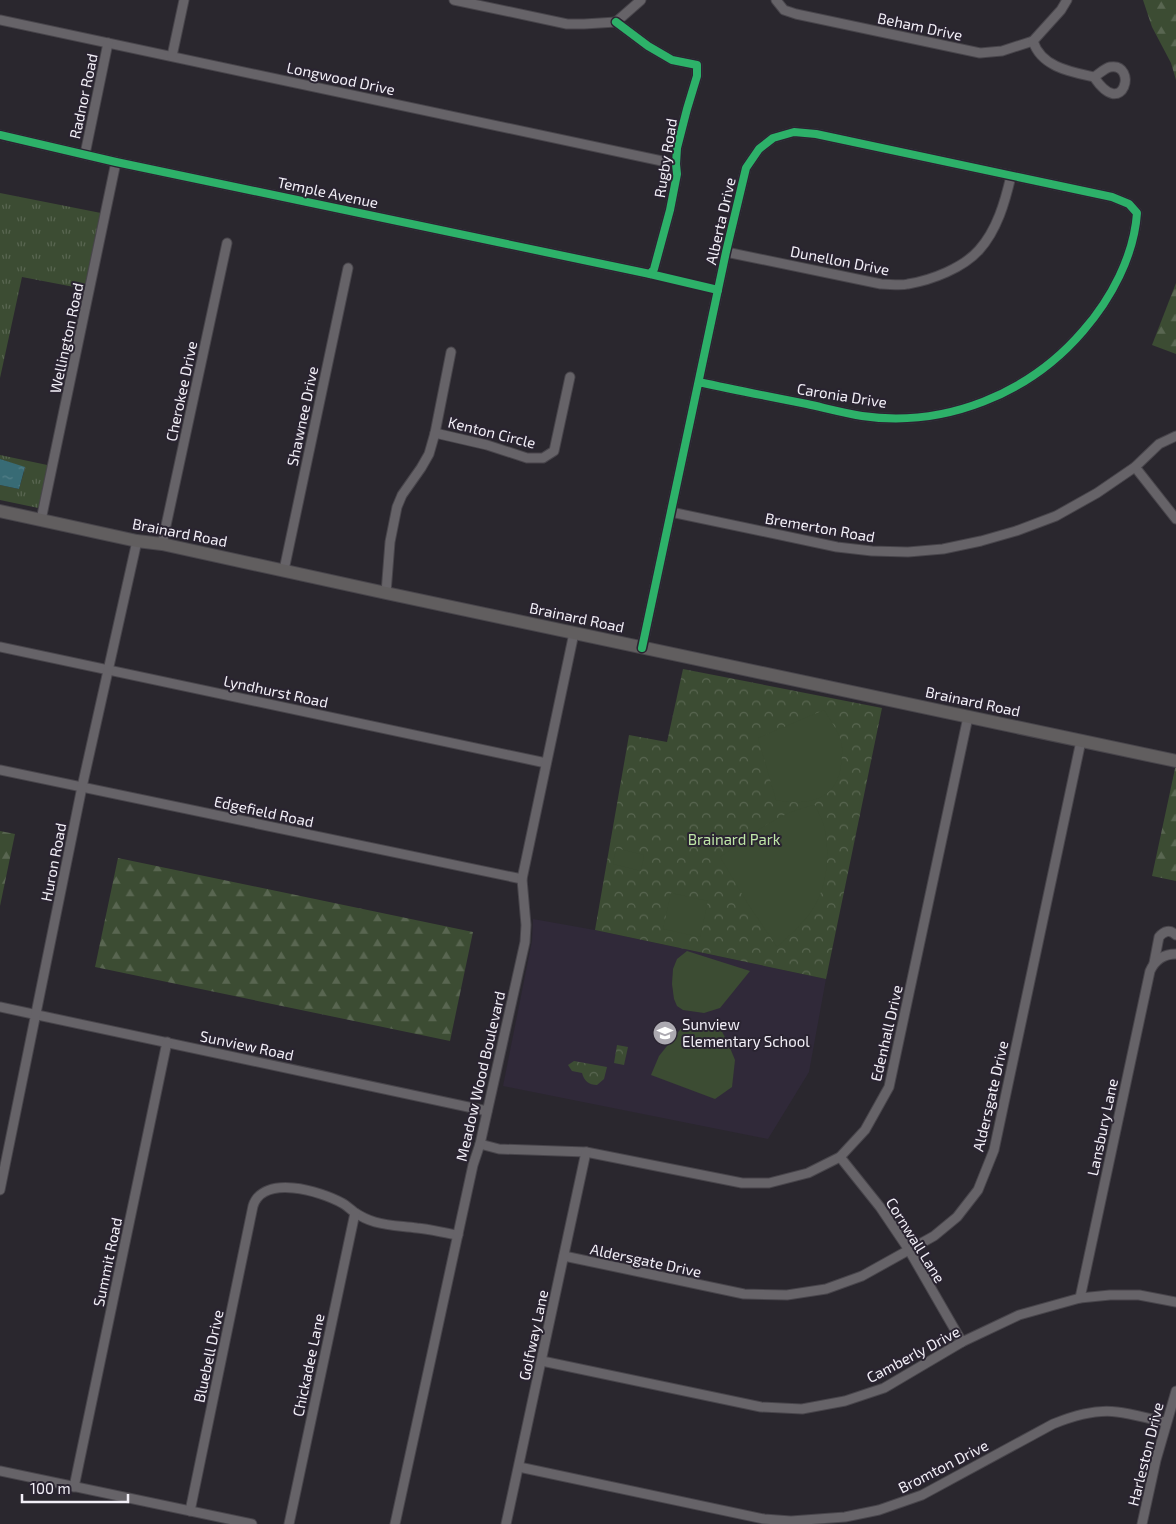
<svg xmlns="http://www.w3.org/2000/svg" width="1176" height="1524" viewBox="0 0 1176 1524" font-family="'Exo 2',sans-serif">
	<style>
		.built { fill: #302939 }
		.grass { fill: url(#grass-tufts) }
		.forest { fill: url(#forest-firs) }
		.park { fill: url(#park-crowns) }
		.pitch { fill: #3c4c33 }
		.water { fill: url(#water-ripples) }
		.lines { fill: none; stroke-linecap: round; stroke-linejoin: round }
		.street-casing { stroke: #48454b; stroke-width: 11 }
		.secondary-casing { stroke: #48454b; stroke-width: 14 }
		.street { stroke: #666368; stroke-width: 9 }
		.secondary { stroke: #615e5f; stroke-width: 12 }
		.cycleway-casing { stroke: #2a2431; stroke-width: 11 }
		.cycleway { stroke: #2db169; stroke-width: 8 }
		.labels { text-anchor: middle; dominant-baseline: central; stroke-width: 4; stroke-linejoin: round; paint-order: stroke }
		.street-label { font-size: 15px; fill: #f2eff7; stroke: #2a2431 }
		.park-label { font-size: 15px; fill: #bfe6a8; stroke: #2a2431 }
		.poi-label { font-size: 15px; fill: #f2eff7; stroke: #2a2431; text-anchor: start }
	</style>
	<defs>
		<pattern id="grass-tufts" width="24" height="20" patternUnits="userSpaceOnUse" patternTransform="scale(1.25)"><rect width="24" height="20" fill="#3c4c33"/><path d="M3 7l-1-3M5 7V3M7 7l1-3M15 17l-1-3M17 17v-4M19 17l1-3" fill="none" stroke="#596651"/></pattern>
		<pattern id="forest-firs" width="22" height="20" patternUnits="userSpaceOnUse" patternTransform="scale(1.25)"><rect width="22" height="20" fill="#3c4c33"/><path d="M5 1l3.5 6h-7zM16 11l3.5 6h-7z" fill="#596651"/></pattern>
		<pattern id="park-crowns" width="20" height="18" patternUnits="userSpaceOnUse" patternTransform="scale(1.25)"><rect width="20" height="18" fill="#3c4c33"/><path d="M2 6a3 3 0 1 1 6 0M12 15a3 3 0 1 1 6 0" fill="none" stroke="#596651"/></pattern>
		<pattern id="water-ripples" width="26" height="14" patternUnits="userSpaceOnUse" patternTransform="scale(1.25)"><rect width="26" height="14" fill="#386b75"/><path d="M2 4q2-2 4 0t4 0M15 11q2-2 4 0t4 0" fill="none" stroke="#558089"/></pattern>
	</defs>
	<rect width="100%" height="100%" fill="#2a272e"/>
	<path class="built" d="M533,919L595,930L826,979L809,1072L768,1139L503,1086L532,941Z"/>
	<g class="grass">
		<path d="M0,193L106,214L90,290L22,277L0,378Z"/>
		<path d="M0,455L52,466L43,509L0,500V485L19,489L25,468L0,459Z"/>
	</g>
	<g class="forest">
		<path d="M1143,0H1176V80L1171,63L1152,27Z"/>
		<path d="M1176,283V354L1152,345Z"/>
		<path d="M1176,764V881L1152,876Z"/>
		<path d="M0,831L15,834L0,906Z"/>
		<path d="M118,858L473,932L450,1041L95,967Z"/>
	</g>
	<g class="park">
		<path d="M683,669L882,708L826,979L595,930L629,735L667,742Z"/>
		<path d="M617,1045L628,1047L624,1065L614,1063Z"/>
		<path d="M574,1061L607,1067L604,1079L597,1085C589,1085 584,1081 582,1073L572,1071L568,1065Z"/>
	</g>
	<g class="pitch">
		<path d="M824,710C830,720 838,730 841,741C843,748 842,757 841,765C837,801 807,806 776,800L758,738Z"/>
		<path d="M815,805C818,812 822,819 824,826C830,852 828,884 814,907C805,922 790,935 777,947L748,904L720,857C749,836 779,812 815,805Z"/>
		<path d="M616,848L644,855L641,871L613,864Z"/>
		<path d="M671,893L708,901L700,937L663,929Z"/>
		<path d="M687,951L750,971L720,1008L704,1013L683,1010L677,1006L674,999L672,984L673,969L677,959Z"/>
		<path d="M706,1020L719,1026L728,1043L735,1060L732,1087L715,1099L651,1075L659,1056L683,1026Z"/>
	</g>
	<path class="water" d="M0,459L25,467L19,489L0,485Z"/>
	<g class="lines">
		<defs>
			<g id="street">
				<path d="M454,0L567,24H584L616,22"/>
				<path d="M776,0L784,10L796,14L980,53L1002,51L1033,41"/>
				<path d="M0,20L676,164"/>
				<path d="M616,22L641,0"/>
				<path d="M1033,41C1041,67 1071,72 1094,77C1099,74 1105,68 1110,67C1138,62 1124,122 1094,77"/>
				<path d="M1033,41L1061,10L1067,0"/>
				<path d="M172,56L184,0"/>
				<path d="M0,135L116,162L650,274L654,269L670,210L677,174L676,164L677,148L687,109L697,76V65L672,60L648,46L616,22"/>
				<path d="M85,154L108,43"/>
				<path d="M726,252L881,284C890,284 900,286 908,284C932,280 963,268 979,250C997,230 1005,202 1011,176"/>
				<path d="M435,433L487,445L527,458H543L554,451L570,377"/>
				<path d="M1135,467L1176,519"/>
				<path d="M671,512L837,547L872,551L908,552L943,549L981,541L1016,531L1056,516L1097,493L1135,467L1159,444L1176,436"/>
				<path d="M41,520L116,162"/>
				<path d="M162,544L227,243"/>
				<path d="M284,570L348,268"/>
				<path d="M386,593L390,542L397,507L402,495L421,468L429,454L435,433L451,352"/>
				<path d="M0,647L546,763"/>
				<path d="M642,648L726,252L746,168L759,149L773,138L794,132L816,134L1112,197L1129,204L1137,213C1134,256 1111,299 1083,331C1029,394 945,428 862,416C844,413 825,408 807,404C771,397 735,390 699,382"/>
				<path d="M0,770L522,879"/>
				<path d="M1154,963L1159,937C1164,931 1170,929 1176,935"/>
				<path d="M0,1007L487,1111"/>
				<path d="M480,1144L499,1149L586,1152L742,1183H769L808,1173L840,1157L865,1130L889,1087L968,717"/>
				<path d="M840,1157L880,1207L909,1250L962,1342"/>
				<path d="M0,1190L82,787L137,541"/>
				<path d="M564,1256L744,1294L787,1295L826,1289L862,1276L934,1236L957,1217L978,1190L994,1150L1081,741"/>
				<path d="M1080,1298L1150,971C1155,960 1163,954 1176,954"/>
				<path d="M542,1361L761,1407L802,1409L845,1401L884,1388L962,1342L1019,1315L1080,1298L1110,1295H1139L1176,1302"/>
				<path d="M519,1467L764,1519L791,1521L845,1517L879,1510L922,1495L1053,1424C1073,1416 1095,1409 1117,1412C1133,1414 1150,1419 1166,1422"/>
				<path d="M0,1471L252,1524"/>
				<path d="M74,1487L167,1042"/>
				<path d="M190,1511L253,1206C263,1174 321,1191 342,1203C346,1205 350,1209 354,1212C360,1216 368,1220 375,1222C389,1226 402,1226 417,1228C430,1229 444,1233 458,1235"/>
				<path d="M289,1524L355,1213"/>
				<path d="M395,1524L473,1165L480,1144L525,942L526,925L522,879L574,633"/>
				<path d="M506,1524L586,1152"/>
				<path d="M1142,1524L1156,1460L1176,1391"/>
			</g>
			<path id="secondary" d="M0,511L137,541L162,544L386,593L1176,761"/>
		</defs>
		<use href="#street" class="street-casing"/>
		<use href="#secondary" class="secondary-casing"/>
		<use href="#street" class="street"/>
		<use href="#secondary" class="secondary"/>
		<defs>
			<g id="cycleway">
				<path d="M616,22L648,46L672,60L697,65V76L687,109L677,148L676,164L677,174L670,210L654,269L650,274"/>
				<path d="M0,135L116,162L650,274L718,290"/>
				<path d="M642,648L726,252L746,168L759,149L773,138L794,132L816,134L1112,197L1129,204L1137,213C1134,256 1111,299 1083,331C1029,394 945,428 862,416C844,413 825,408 807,404C771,397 735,390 699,382"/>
			</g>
		</defs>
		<use href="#cycleway" class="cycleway-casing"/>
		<use href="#cycleway" class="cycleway"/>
	</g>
	<defs>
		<symbol id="school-disc" viewBox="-11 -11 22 22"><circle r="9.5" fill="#aca9b1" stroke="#2a2431"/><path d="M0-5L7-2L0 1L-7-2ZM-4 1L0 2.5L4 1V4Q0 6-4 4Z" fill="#fff"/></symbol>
	</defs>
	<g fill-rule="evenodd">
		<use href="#school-disc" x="651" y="1019" width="28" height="28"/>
	</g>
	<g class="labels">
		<g class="street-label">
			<text transform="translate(920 26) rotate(12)">Beham Drive</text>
			<text transform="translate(341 78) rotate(12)">Longwood Drive</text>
			<text transform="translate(83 96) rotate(-78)">Radnor Road</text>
			<text transform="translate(665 158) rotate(-81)">Rugby Road</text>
			<text transform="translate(328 192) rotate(12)">Temple Avenue</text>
			<text transform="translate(720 221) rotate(-77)">Alberta Drive</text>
			<text transform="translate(840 260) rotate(11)">Dunellon Drive</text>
			<text transform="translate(66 338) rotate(-78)">Wellington Road</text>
			<text transform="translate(181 391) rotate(-78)">Cherokee Drive</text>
			<text transform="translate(842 395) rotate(9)">Caronia Drive</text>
			<text transform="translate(302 416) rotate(-78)">Shawnee Drive</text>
			<text transform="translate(492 432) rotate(14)">Kenton Circle</text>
			<text transform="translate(820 527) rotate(10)">Bremerton Road</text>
			<text transform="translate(180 532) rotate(11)">Brainard Road</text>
			<text transform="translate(577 617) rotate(12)">Brainard Road</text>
			<text transform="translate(276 691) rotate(12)">Lyndhurst Road</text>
			<text transform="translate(973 701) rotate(12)">Brainard Road</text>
			<text transform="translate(264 811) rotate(12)">Edgefield Road</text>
			<text transform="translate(53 862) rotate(-79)">Huron Road</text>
			<text transform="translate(886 1033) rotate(-77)">Edenhall Drive</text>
			<text transform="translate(247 1045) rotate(12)">Sunview Road</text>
			<text transform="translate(480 1076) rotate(-77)">Meadow Wood Boulevard</text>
			<text transform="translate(990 1096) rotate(-77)">Aldersgate Drive</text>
			<text transform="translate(1102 1127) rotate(-78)">Lansbury Lane</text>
			<text transform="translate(916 1240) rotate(58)">Cornwall Lane</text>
			<text transform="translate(646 1260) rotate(12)">Aldersgate Drive</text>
			<text transform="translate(107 1262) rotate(-78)">Summit Road</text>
			<text transform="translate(533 1335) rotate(-78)">Golfway Lane</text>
			<text transform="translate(913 1354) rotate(-28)">Camberly Drive</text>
			<text transform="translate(208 1356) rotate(-78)">Bluebell Drive</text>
			<text transform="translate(308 1365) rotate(-78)">Chickadee Lane</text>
			<text transform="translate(1145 1454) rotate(-76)">Harleston Drive</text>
			<text transform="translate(943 1466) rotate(-27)">Bromton Drive</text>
		</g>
		<g class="park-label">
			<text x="734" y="839">Brainard Park</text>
		</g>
		<g class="poi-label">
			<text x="682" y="1024">Sunview<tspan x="682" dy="17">Elementary School</tspan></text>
		</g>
	</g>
	<path d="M22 1494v8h106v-8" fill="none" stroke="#f2eff7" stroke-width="2.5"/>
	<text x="30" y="1494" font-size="15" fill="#f2eff7" stroke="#2a2431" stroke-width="4" paint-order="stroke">100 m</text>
</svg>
